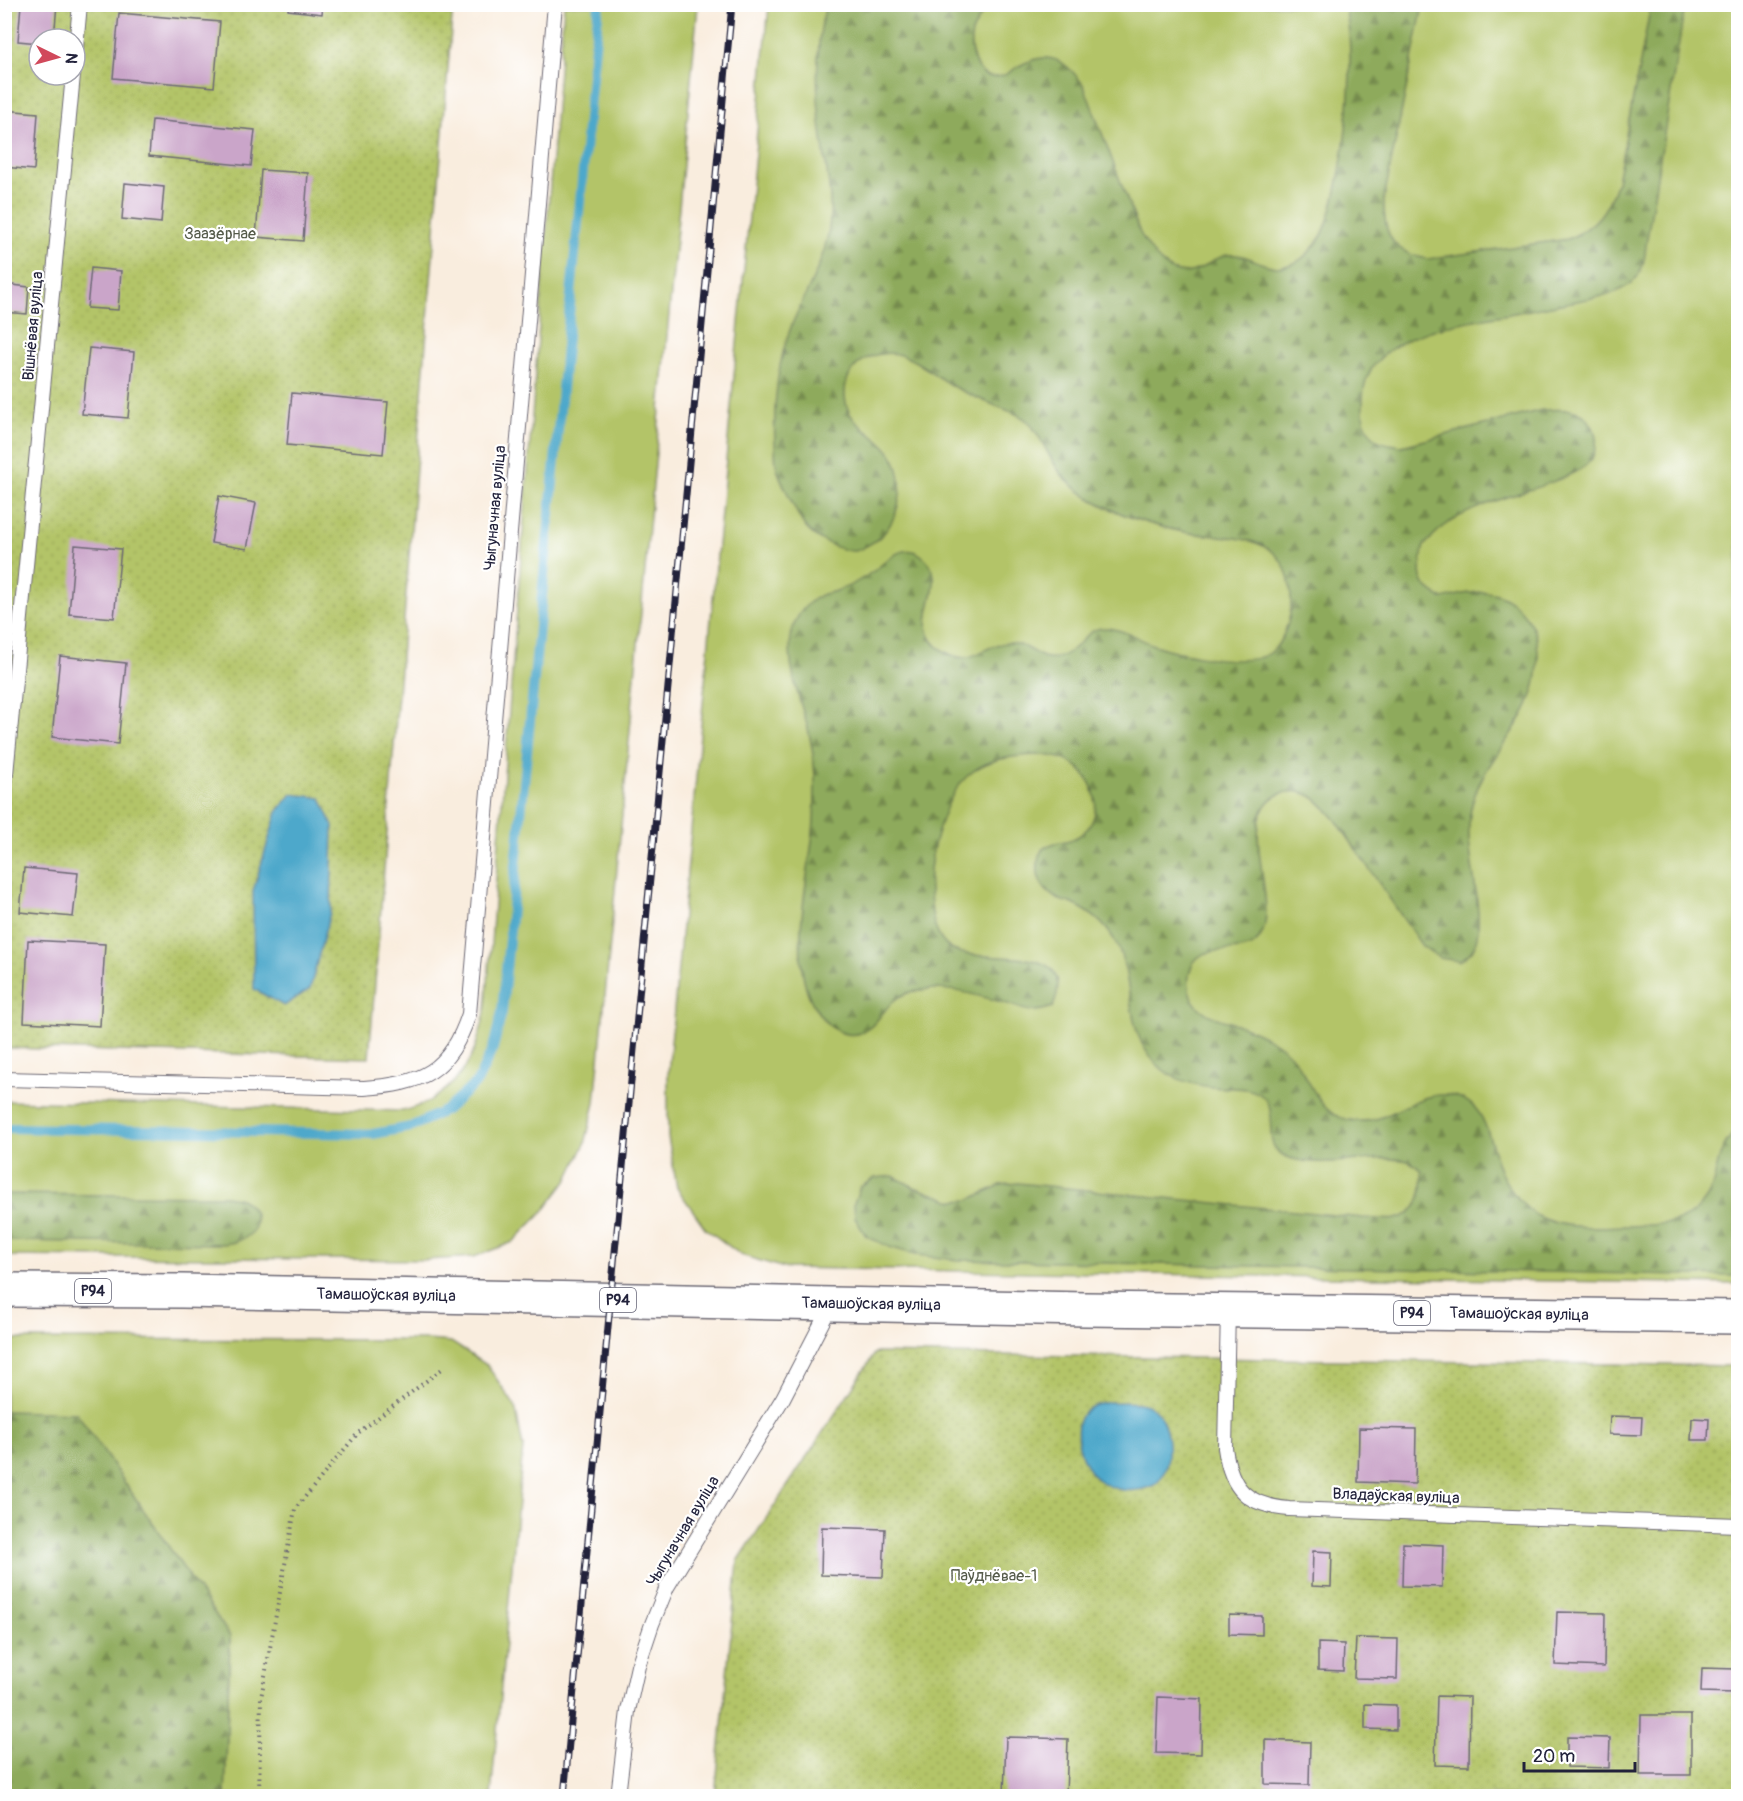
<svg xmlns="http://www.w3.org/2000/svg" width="1743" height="1801" viewBox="0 0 1743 1801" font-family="Pangolin,sans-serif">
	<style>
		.grass { fill: #b3c467; stroke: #6a7351; stroke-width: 1.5 }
		.forest { fill: url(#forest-firs); stroke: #58664c; stroke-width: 1.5 }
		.garden { fill: url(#garden-dots); stroke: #6a7351; stroke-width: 1.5; fill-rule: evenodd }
		.water { fill: #4da8cb; stroke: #386583; stroke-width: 1.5 }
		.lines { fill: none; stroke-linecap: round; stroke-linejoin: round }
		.stream { stroke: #4da8cb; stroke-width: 10 }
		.building { fill: #caa5c9 }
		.lane-casing { stroke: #6d6974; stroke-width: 16 }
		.primary-casing { stroke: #6d6974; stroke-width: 36 }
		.path { stroke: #6d6974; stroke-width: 4; stroke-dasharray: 1.5 4.5; stroke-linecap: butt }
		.lane { stroke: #fff; stroke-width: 14 }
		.primary { stroke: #fff; stroke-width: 33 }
		.rail-casing { stroke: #22223b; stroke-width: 7 }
		.rail { stroke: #fff; stroke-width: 4.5; stroke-dasharray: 14; stroke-linecap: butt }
		.labels { text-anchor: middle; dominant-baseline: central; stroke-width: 4.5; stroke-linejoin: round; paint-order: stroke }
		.shield { fill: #fff; stroke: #646476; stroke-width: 1.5 }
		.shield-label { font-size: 15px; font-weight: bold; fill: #22223b }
		.park-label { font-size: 16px; fill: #555b4a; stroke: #fff }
		.street-label { font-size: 16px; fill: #22223b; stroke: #fff }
	</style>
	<defs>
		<pattern id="forest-firs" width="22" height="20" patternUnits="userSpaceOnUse" patternTransform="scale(1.5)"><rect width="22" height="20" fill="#8eaa5c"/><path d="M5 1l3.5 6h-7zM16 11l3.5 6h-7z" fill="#748a4d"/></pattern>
		<pattern id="garden-dots" width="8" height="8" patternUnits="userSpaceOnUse" patternTransform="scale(1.5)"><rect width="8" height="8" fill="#b3c467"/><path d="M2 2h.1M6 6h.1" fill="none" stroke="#9aa85a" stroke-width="1.8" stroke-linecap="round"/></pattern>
	</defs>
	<rect width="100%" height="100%" fill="#fff"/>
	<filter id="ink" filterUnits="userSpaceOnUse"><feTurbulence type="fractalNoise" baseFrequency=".0167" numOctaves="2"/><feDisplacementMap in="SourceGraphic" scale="12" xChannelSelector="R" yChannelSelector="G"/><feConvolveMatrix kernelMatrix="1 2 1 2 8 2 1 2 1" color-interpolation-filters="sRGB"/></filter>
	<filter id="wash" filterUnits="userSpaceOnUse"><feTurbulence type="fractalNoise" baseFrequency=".008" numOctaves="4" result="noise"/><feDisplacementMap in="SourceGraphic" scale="24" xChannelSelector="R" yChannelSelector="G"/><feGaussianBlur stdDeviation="1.35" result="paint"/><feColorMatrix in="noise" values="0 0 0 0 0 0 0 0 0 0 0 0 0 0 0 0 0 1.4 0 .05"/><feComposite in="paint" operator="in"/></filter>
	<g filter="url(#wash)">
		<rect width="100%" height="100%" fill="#f9edde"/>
		<g class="grass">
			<path d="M564,5H698L595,1103L585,1144L568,1179L542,1213L513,1242L474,1257L426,1260L5,1256V1101L403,1111C411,1108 421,1106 429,1101C467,1079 478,1048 486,1007Z"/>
			<path d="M769,5H1738V1284L784,1268L741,1255L705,1228L677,1188L668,1137V1074Z"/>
			<path d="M4,1339L428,1340L451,1342L487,1365L515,1406L523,1447L491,1796H225L230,1636L5,1414Z"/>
		</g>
		<g class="forest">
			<path d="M826,5H987C982,14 976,23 972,33C968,49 975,77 994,77C1005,77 1011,71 1019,66C1049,49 1066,60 1084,86L1140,233C1152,254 1170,283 1199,269C1208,265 1218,256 1227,255C1250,252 1267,273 1289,265C1303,261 1315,247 1322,235C1344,191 1359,51 1344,5H1423L1384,198C1383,233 1391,253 1428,259L1568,239C1597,226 1607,211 1617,182L1651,5H1685L1646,245C1644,274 1637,285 1608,295C1577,301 1546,307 1514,313C1466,322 1364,332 1363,398C1363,405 1362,413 1364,420C1373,443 1380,443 1402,446L1542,410C1553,410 1567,408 1578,412C1600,423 1603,455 1582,468C1539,494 1467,500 1433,536C1431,539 1426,543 1424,546C1422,551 1422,559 1421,564C1417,583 1428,590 1443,599C1474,591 1499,584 1522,612C1535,627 1538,638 1538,658C1540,724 1479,754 1470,814C1463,854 1489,917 1473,949C1470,954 1464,958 1459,961L1440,958L1422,946L1336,820C1321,803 1309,786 1283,793C1229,809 1284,906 1259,939C1241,962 1196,935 1189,975C1188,982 1188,989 1191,996C1200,1018 1225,1019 1244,1027C1262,1034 1281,1043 1293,1058C1315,1083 1316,1119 1358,1121C1393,1123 1417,1088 1454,1096C1490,1104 1489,1147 1501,1173C1510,1191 1526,1212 1544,1219C1569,1229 1598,1227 1624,1226C1646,1225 1678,1227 1695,1211C1714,1195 1713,1181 1719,1159C1722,1148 1730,1136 1738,1128V1276L958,1260L917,1255L889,1247L866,1236L855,1218L854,1203L860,1187L875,1178L893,1176L914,1187L953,1201L969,1200L1000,1185L1018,1183L1363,1218C1373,1218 1386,1221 1396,1219C1419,1214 1424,1192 1422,1171C1417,1167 1413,1163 1408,1161C1374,1154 1331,1167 1297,1160C1251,1150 1285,1116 1262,1096C1249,1085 1227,1089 1212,1087C1195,1085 1176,1080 1163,1070C1106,1024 1156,942 1073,904C1068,902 1061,901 1056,898C1044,891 1036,879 1038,865C1038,860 1039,853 1043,849C1050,842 1061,843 1070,840C1098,830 1102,801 1087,778C1075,760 1058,755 1037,755C1015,756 989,758 971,773C944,793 927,858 930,890C931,908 932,932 946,945C975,972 1082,933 1053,1007C1028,1016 1024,1008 1001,1002C976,995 947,986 921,990C910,992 905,993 896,999C885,1007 879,1021 868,1029C845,1044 825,1025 814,1006C787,960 808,883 813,832C815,815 815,796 815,778C814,760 812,742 807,725C796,686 772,629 814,599C826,591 825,595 839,590C851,586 864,578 875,570C888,560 903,542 921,555C958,581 901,625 944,651C972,669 982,644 1007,643C1032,641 1041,671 1069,652C1087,640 1088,624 1113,629C1127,631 1139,639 1151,644C1177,653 1247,669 1270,653C1276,649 1283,637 1285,631C1295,609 1293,571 1275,554C1253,533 1213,538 1184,532C1154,526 1122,516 1095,501C1079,492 1065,481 1055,465C1045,450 1040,433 1026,420C1015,411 1002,409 989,403C977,398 964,392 952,386C937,377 923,364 906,357C875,344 838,367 846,403C851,430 886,436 896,463C907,493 896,531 868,545C864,547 860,550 855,551C842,552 816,539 807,529C801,523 779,477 777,468C774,460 776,450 775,441C773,402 778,358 793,322C808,288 827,257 830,220C832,193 826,166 822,139C816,95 814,48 826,5Z"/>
			<path d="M5,1194L225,1196C230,1197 235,1197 240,1199C256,1205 263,1227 246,1237C239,1242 231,1243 223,1244L5,1241Z"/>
			<path d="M5,1411L77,1413L230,1636L225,1796H5Z"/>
		</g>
		<g class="garden">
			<path d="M5,5H453L369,1058L5,1048ZM39,39H75V75H39Z"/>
			<path d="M875,1353L1738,1366V1796H715L738,1561Z"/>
		</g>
		<g class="water">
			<path d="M292,794L321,798L333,826L331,909L310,989L284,1006L254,989L253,891L277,812Z"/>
			<path d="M1109,1402C1123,1403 1143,1400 1154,1409C1172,1424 1174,1472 1154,1485C1150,1487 1141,1490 1136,1490C1123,1492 1107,1487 1097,1479C1081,1467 1070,1428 1084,1412C1091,1405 1100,1404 1109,1402Z"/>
		</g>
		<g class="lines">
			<path class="stream" d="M4,1128L373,1134L411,1127L446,1110L477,1082L493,1048L502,1012L599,4"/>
		</g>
		<g id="blocks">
			<g class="building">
				<path d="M21,4H57L54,39H39V43L18,41Z"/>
				<path d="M288,4H323L322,14L288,10Z"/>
				<path d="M119,13L220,22L214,87L113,78Z"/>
				<path d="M4,110L38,113L34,170L4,167Z"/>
				<path d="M152,120L255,130L251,166L149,156Z"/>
				<path d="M261,170L308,173L303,241L256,237Z"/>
				<path d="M125,183L164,187L161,223L122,219Z"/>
				<path d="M91,268L121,271L118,310L87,308Z"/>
				<path d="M4,284L29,287L27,314L4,312Z"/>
				<path d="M89,348L134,352L128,418L82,414Z"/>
				<path d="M292,393L388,402L383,454L287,445Z"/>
				<path d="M219,496L256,503L247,549L211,543Z"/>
				<path d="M4,545H8L6,569H4Z"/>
				<path d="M75,545L121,549L114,618L69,614Z"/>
				<path d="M60,656L126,663L118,744L52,737Z"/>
				<path d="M24,868L78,873L73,917L20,912Z"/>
				<path d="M28,940L105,944L100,1026L24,1022Z"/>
				<path d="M1610,1416L1642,1417L1641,1435L1609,1434Z"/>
				<path d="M1692,1418L1709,1419L1708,1440H1691Z"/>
				<path d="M1359,1428L1416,1429L1415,1484L1358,1482Z"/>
				<path d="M822,1527L885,1529L883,1577L821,1575Z"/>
				<path d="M1403,1543L1443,1545L1442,1587L1402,1586Z"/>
				<path d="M1313,1551L1332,1552L1331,1587L1312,1586Z"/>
				<path d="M1557,1612L1605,1613L1604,1667L1555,1665Z"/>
				<path d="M1229,1615L1262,1616V1635L1229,1634Z"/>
				<path d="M1356,1638L1398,1639L1397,1679L1354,1678Z"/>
				<path d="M1318,1643L1344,1644L1343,1671L1318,1670Z"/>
				<path d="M1702,1668L1736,1669L1735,1693L1701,1692Z"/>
				<path d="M1437,1696L1470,1697L1469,1766L1435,1765Z"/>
				<path d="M1158,1697L1202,1699L1201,1754L1156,1753Z"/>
				<path d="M1365,1704L1396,1705V1730L1365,1729Z"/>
				<path d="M1641,1715H1691V1775H1640Z"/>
				<path d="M1006,1737L1068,1739L1066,1796L1004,1795Z"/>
				<path d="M1567,1737L1610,1738L1609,1768L1567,1767Z"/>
				<path d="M1265,1740L1310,1742L1309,1785L1265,1784Z"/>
			</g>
		</g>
	</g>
	<g filter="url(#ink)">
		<use href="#blocks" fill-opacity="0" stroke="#6d6974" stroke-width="1.5"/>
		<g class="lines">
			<defs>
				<g id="lane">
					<path d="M75,58L80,4"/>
					<path d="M4,795L73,75"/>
					<path d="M4,1079L364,1088C422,1084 450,1072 469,1014L555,4"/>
					<path d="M1228,1310L1225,1448C1231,1490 1247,1505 1289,1509L1738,1525"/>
					<path d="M618,1796L628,1711L638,1666L652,1624L667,1587L783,1398L831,1305"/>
				</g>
				<path id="primary" d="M4,1290L182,1291L1086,1309L1738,1317"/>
			</defs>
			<use href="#lane" class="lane-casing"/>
			<use href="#primary" class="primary-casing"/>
			<path class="path" d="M259,1796L261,1698L295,1509L358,1433L442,1369"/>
			<use href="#lane" class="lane"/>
			<use href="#primary" class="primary"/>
			<defs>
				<path id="rail" d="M564,1796L732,4"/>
			</defs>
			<use href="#rail" class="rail-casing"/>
			<use href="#rail" class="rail"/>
		</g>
	</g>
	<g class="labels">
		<g class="shield">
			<rect x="75" y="1279" width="36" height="24" rx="4.5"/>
			<rect x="600" y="1288" width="36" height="24" rx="4.5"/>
			<rect x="1394" y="1301" width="36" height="24" rx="4.5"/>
		</g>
		<g class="shield-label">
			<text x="93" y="1291">Р94</text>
			<text x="618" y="1300">Р94</text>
			<text x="1412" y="1313">Р94</text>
		</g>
		<g class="park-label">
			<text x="220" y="234">Заазёрнае</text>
			<text x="994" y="1576">Паўднёвае-1</text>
		</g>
		<g class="street-label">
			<text transform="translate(33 326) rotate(-85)">Вішнёвая вуліца</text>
			<text transform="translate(495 508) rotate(-85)">Чыгуначная вуліца</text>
			<text transform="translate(386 1295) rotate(1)">Тамашоўская вуліца</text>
			<text transform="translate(871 1304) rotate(1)">Тамашоўская вуліца</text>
			<text transform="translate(1519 1314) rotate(1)">Тамашоўская вуліца</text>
			<text transform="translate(1396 1496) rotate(2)">Владаўская вуліца</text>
			<text transform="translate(683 1531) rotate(-59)">Чыгуначная вуліца</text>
		</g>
	</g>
	<rect width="1743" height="1801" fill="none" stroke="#fff" stroke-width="24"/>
	<g transform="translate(57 57) rotate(95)"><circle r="28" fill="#ffffff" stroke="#a7a7b1" stroke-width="1.5"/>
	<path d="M0-4.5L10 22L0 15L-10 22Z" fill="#d1495b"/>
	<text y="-9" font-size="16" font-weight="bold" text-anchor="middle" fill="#22223b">N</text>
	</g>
	<path d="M1524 1762v9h111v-9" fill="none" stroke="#22223b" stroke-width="3"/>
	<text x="1533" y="1762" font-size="18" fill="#22223b" stroke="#ffffff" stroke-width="4.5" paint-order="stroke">20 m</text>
</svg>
